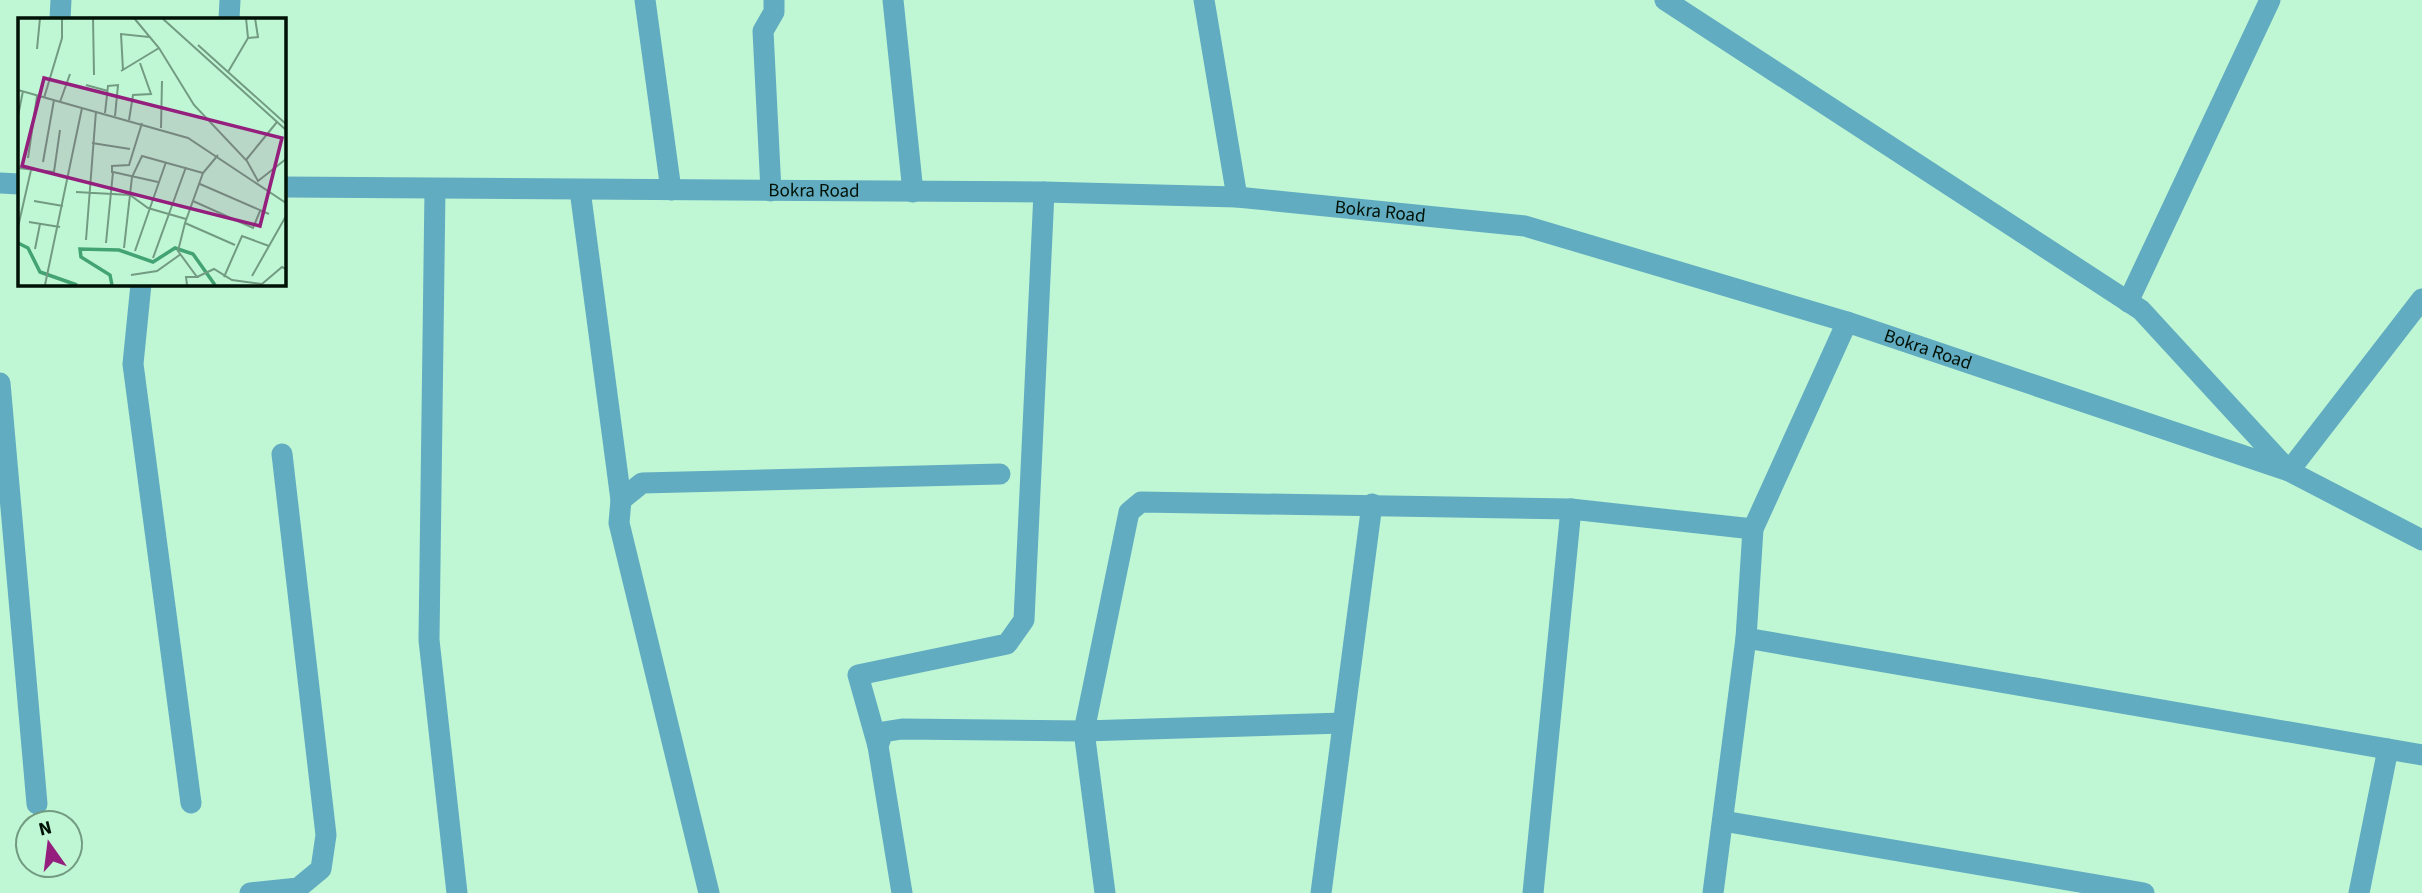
<svg xmlns="http://www.w3.org/2000/svg" width="2422" height="893" viewBox="0 0 2422 893" font-family="'Source Sans 3',sans-serif">
	<style>
		.lines { fill: none; stroke-linecap: round; stroke-linejoin: round }
		.minor { stroke: #62acc1; stroke-width: 21 }
		.tertiary { stroke: #62acc1; stroke-width: 21 }
		.labels { text-anchor: middle; dominant-baseline: central; stroke-width: 5; stroke-linejoin: round; paint-order: stroke }
		.street-label { font-size: 19px; fill: #001106; stroke: #bff7d5 }
		.inset-river { fill: none; stroke: #44a372; stroke-width: 3.5 }
		.inset-road { fill: none; stroke: #739b82; stroke-width: 2 }
		.view { fill: #941f7c; fill-opacity: 0.15; stroke: #941f7c; stroke-width: 3.5 }
		.inset-edge { fill: none; stroke: #001106; stroke-width: 3.5 }
	</style>
	<rect width="100%" height="100%" fill="#bff7d5"/>
	<g class="lines">
		<g class="minor">
			<path d="M645,0L671,190"/>
			<path d="M893,0L913,192"/>
			<path d="M1204,0L1237,197"/>
			<path d="M1665,0L2141,310L2289,471L2422,299"/>
			<path d="M60,19L61,0"/>
			<path d="M229,19L230,0"/>
			<path d="M435,189L429,640L457,893"/>
			<path d="M580,190L621,500L619,523L709,893"/>
			<path d="M771,191L763,31L774,12V0"/>
			<path d="M141,284L133,364L191,803"/>
			<path d="M2128,302L2270,0"/>
			<path d="M0,383L37,804"/>
			<path d="M621,500L642,483L1000,474"/>
			<path d="M1746,638L2422,755"/>
			<path d="M878,746L858,675L1007,644L1024,620L1044,192"/>
			<path d="M1723,821L2144,893"/>
			<path d="M250,893L298,888L321,869L326,835L282,454"/>
			<path d="M902,893L878,746L883,732L902,729L1084,731L1343,723"/>
			<path d="M1105,893L1084,731L1129,512L1141,502L1571,509L1753,529"/>
			<path d="M1321,893L1372,504"/>
			<path d="M1533,893L1571,509"/>
			<path d="M1713,893L1746,638L1753,529L1847,322"/>
			<path d="M2359,893L2388,749"/>
		</g>
		<g class="tertiary">
			<path d="M0,183L19,184"/>
			<path id="s1" d="M284,187L1044,192L1237,197L1525,226L1847,322L2289,471L2422,540"/>
		</g>
	</g>
	<g class="labels">
		<g class="street-label">
			<text stroke="none"><textPath href="#s1" startOffset="530">Bokra Road</textPath></text>
			<text stroke="none"><textPath href="#s1" startOffset="1097">Bokra Road</textPath></text>
			<text stroke="none"><textPath href="#s1" startOffset="1664">Bokra Road</textPath></text>
		</g>
	</g>
	<g transform="translate(18 18)">
		<rect width="268" height="268" fill="#bff7d5"/>
		<path class="inset-river" d="M0,225L10,230L22,254L59,267M94,267L92,257L63,239L62,231L101,232L135,244L157,230L175,236L197,267"/>
		<path class="inset-road" d="M75,0L76,57M116,0L141,30L176,87L229,143L240,163L268,141M144,0L268,112M230,20L240,19L237,0M180,27L268,106M19,31L22,0M105,52L103,16L131,19M103,53L141,30M210,54L230,20L228,0M68,67L90,73M0,72L170,120L268,185M26,80L44,20V0M42,84L52,56M87,95L90,68L100,67L97,98M0,98L5,73M111,102L115,77L133,76L122,45M143,110L144,63M74,125L112,131M10,140L19,78M228,142L259,104M25,144L36,82M0,150L36,154L42,112M94,155V148L111,147L124,105M182,166L251,196M58,174L112,177L130,190L168,201M16,183L45,188M175,183L235,210L242,193M11,204L42,209M167,205L217,227M0,209L13,152M68,222L78,93M88,225L95,154L140,164M106,230L114,159L124,138L185,155M17,231L22,206M117,233L148,144M135,240L168,149M113,257L139,253L163,236M234,258L268,198M179,259L196,251L214,262L244,266L264,249L268,251M206,259L224,218L251,228M27,267L64,90M169,267L168,259H179L160,233L167,205L185,155L200,137"/>
		<path class="view" d="M26,60L264,120L242,208L4,148Z"/>
		<rect width="268" height="268" class="inset-edge"/>
	</g>
	<g transform="translate(49 844) rotate(346)"><circle r="33" fill="#bff7d5" stroke="#739b82" stroke-width="2"/>
	<path d="M0-5L12 26L0 18L-12 26Z" fill="#941f7c"/>
	<text y="-10" font-size="19" font-weight="bold" text-anchor="middle" fill="#001106">N</text>
	</g>
</svg>
